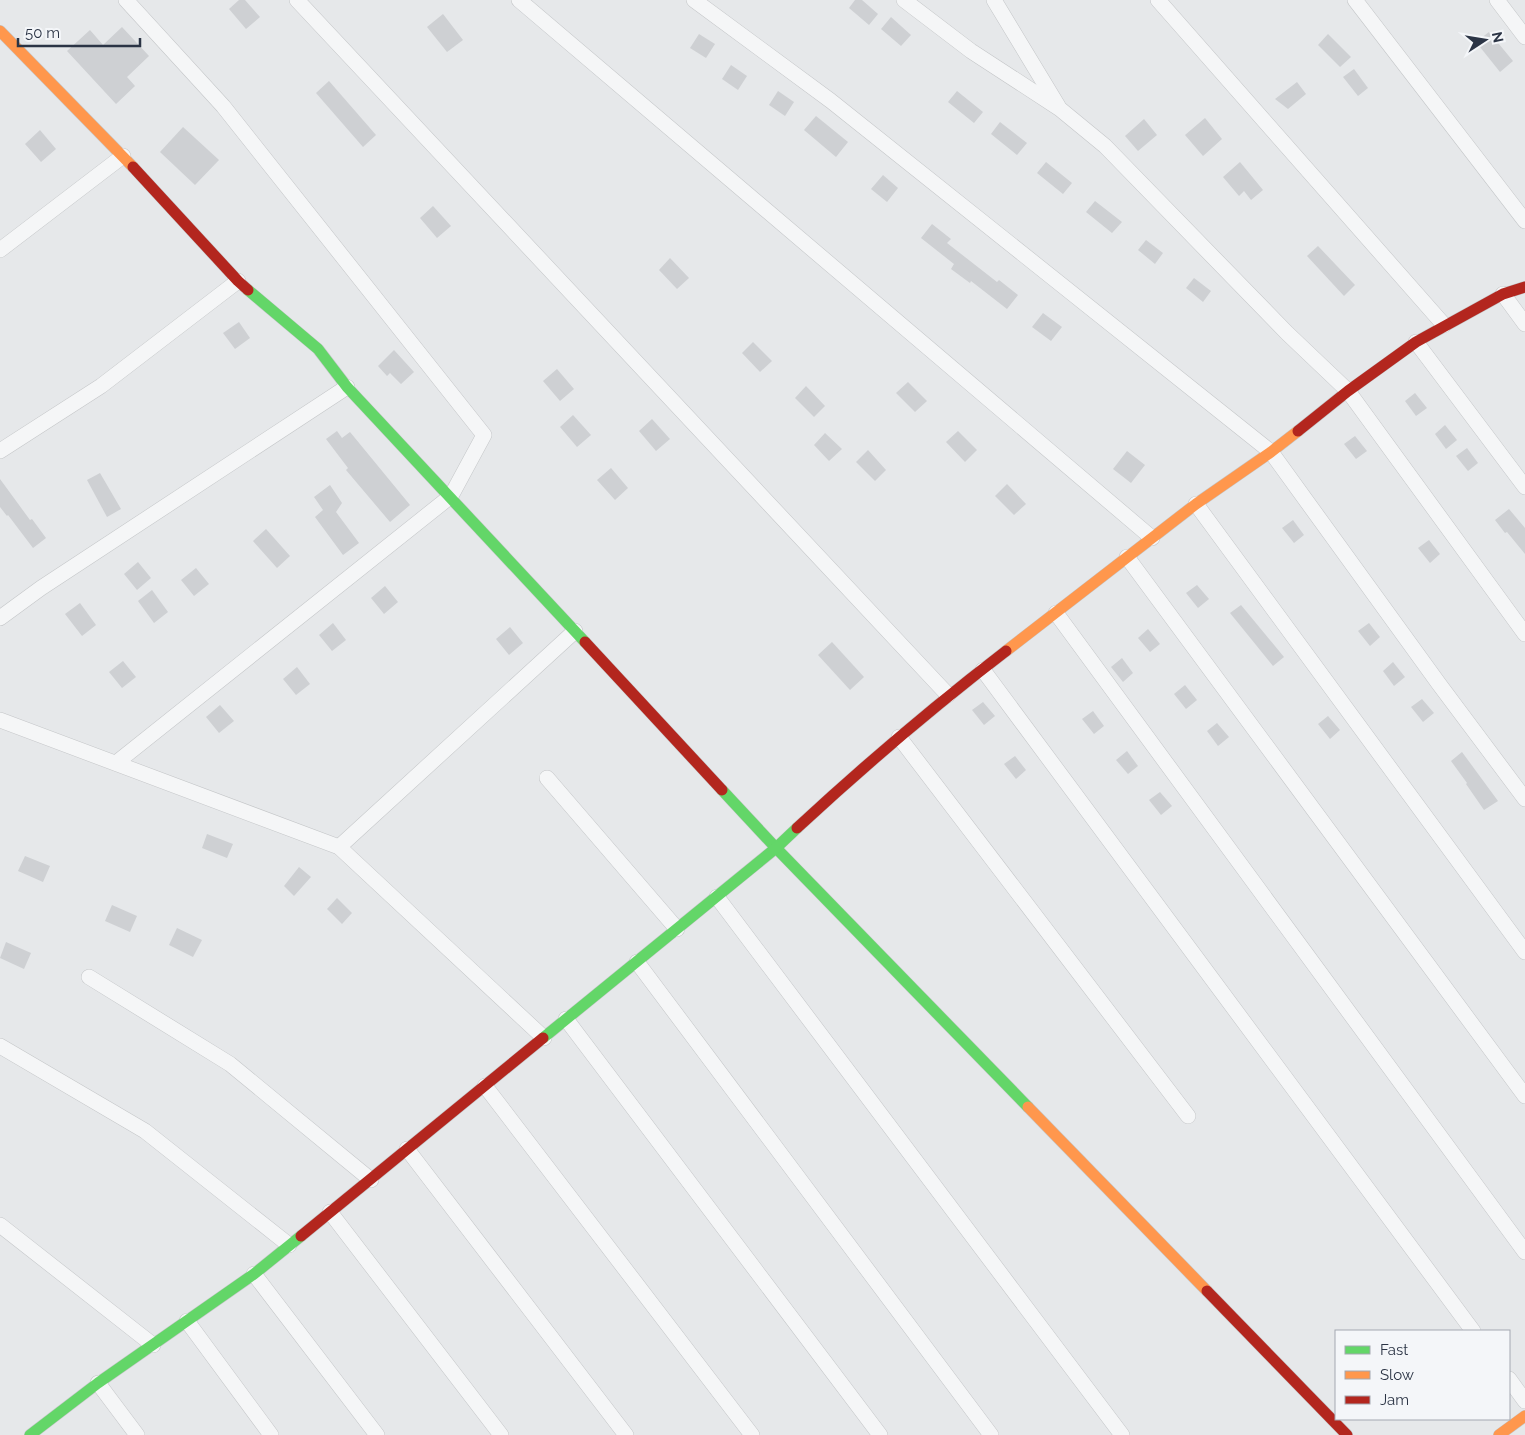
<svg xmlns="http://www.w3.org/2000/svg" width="1525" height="1435" viewBox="0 0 1525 1435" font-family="Raleway,sans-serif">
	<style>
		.building { fill: #ced0d3 }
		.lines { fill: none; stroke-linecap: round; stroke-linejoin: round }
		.street-casing { stroke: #c4c6c8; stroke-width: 16 }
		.fast-casing { stroke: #c4c6c8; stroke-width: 12 }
		.slow-casing { stroke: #c4c6c8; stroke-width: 12 }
		.jam-casing { stroke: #c4c6c8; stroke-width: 12 }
		.street { stroke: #f5f6f7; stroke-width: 15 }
		.fast { stroke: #63d668; stroke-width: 11 }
		.slow { stroke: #ff974d; stroke-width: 11 }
		.jam { stroke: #b3261e; stroke-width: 11 }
	</style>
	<rect width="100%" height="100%" fill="#e6e8ea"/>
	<g class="building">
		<path d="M239,0H245L260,17L246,29L229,9Z"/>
		<path d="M855,0H862L878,14L869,25L849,8Z"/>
		<path d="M443,14L463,40L447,52L427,27Z"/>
		<path d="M891,17L911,35L901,46L881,29Z"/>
		<path d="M122,27L149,56L127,77L135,86L116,104L67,51L90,30L103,45Z"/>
		<path d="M1489,32L1513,61L1500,72L1476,42Z"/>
		<path d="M699,34L715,44L706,58L690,48Z"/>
		<path d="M1328,34L1351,57L1340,67L1318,45Z"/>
		<path d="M731,65L747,76L738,90L722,79Z"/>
		<path d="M1354,69L1368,88L1358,96L1343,77Z"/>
		<path d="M329,81L376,135L363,147L316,93Z"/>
		<path d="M1297,82L1306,94L1288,109L1275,99Z"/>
		<path d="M778,91L794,102L785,116L769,105Z"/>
		<path d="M957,91L983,112L974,123L948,102Z"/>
		<path d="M816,116L848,142L836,157L804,130Z"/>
		<path d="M1205,118L1222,139L1203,156L1185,135Z"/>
		<path d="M1144,119L1157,135L1138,151L1125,136Z"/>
		<path d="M1000,122L1027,143L1017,155L991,134Z"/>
		<path d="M183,127L219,160L195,185L160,152Z"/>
		<path d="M40,130L56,149L41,162L25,144Z"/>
		<path d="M1046,162L1072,183L1063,194L1037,173Z"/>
		<path d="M1240,162L1263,190L1251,200L1244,191L1239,196L1223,177Z"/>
		<path d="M883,175L898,188L887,202L871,189Z"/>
		<path d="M1095,201L1122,222L1112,233L1086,212Z"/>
		<path d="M433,206L451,226L437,238L420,218Z"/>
		<path d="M932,224L951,239L947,243L997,282L999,280L1018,295L1007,309L971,281L970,283L951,269L954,264L921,238Z"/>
		<path d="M1146,240L1163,253L1155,264L1138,250Z"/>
		<path d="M1318,246L1355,285L1344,296L1307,256Z"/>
		<path d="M670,258L689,278L677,289L659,270Z"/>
		<path d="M1194,278L1211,291L1203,302L1186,288Z"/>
		<path d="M1043,313L1062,327L1051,341L1032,327Z"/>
		<path d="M239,322L250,338L235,349L223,333Z"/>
		<path d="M753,342L772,361L760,372L742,353Z"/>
		<path d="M394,350L414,372L401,384L390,373L387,376L378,366Z"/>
		<path d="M557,369L574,389L560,401L543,381Z"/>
		<path d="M908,382L927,401L915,412L896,393Z"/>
		<path d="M806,386L825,406L814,417L795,398Z"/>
		<path d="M1415,393L1427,408L1416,416L1405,401Z"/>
		<path d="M573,415L591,435L577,447L560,427Z"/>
		<path d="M652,419L670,439L656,451L639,431Z"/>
		<path d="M1445,425L1457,440L1446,449L1435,434Z"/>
		<path d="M337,431L342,438L350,432L410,505L390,522L346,470L348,468L326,439Z"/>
		<path d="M958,431L977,450L965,462L946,442Z"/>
		<path d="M825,433L842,449L829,461L814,445Z"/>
		<path d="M1355,436L1367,451L1356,459L1344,444Z"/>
		<path d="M1467,448L1478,463L1468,471L1456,456Z"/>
		<path d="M868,450L886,470L875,481L856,462Z"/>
		<path d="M1127,451L1145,465L1131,483L1113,469Z"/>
		<path d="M611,468L628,488L615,500L597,480Z"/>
		<path d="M100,473L121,509L107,517L87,480Z"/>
		<path d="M0,479L30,520L32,519L46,538L33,548L8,515L7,516L0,507Z"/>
		<path d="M1007,484L1026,504L1014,515L995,496Z"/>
		<path d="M330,485L342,503L336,512L359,543L343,555L315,517L323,510L314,497Z"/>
		<path d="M1509,509L1525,528V554L1507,532L1505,533L1495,520Z"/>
		<path d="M1293,520L1304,535L1294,543L1282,528Z"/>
		<path d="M266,529L290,556L277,568L253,541Z"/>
		<path d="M1429,540L1440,554L1430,563L1418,548Z"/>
		<path d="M138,562L151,578L137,590L124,574Z"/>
		<path d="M196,568L209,584L194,596L181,580Z"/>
		<path d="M1197,585L1209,599L1198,608L1186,593Z"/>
		<path d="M385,586L398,602L384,614L371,598Z"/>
		<path d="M152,590L168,612L154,623L138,601Z"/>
		<path d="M80,603L96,625L82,636L65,614Z"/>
		<path d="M1241,605L1284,657L1273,666L1230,613Z"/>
		<path d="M333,623L346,640L332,651L319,635Z"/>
		<path d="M1369,623L1380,637L1370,646L1358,631Z"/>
		<path d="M510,627L523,643L509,655L496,639Z"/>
		<path d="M1148,629L1160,644L1150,652L1138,638Z"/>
		<path d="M832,642L864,677L850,690L818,655Z"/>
		<path d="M1122,658L1133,673L1123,682L1111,667Z"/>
		<path d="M123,661L136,677L122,688L109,672Z"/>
		<path d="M1393,662L1405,677L1394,686L1383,671Z"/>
		<path d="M297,667L310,684L296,695L283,679Z"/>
		<path d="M1185,685L1197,700L1186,709L1174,694Z"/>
		<path d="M1422,699L1434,713L1423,722L1411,707Z"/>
		<path d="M983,702L995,716L984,725L972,710Z"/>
		<path d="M220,705L234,721L219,733L206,717Z"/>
		<path d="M1093,711L1104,726L1094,734L1082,719Z"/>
		<path d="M1328,716L1340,730L1330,739L1318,724Z"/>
		<path d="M1217,723L1229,737L1218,746L1207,731Z"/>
		<path d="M1127,751L1138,766L1128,774L1116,760Z"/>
		<path d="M1462,752L1498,801L1484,810L1466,784L1467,783L1451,761Z"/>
		<path d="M1015,756L1026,770L1016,779L1004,764Z"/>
		<path d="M1160,792L1172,806L1161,815L1149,800Z"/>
		<path d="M207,834L233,844L227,858L202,848Z"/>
		<path d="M25,856L50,866L43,882L18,871Z"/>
		<path d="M299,867L311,877L294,896L284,886Z"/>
		<path d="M337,898L352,913L342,924L327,909Z"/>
		<path d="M112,905L137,916L130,932L105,921Z"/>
		<path d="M177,928L202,940L193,957L169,945Z"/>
		<path d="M6,942L31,953L24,969L0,958Z"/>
	</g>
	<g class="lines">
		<defs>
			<g id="street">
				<path d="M297,0L948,695"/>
				<path d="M519,0L1152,538"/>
				<path d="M694,0L831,101L1271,452L1439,684L1525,799"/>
				<path d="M904,0L971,51L1060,109L1105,146L1287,333L1348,391L1525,634"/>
				<path d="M994,0L1058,106"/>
				<path d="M1158,0L1444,325"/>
				<path d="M1355,0L1525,221"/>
				<path d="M1497,0L1525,37"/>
				<path d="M0,250L123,156"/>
				<path d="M1503,294L1525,324"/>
				<path d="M1416,342L1525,487"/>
				<path d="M0,451L101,386L238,281"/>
				<path d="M1196,504L1525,952"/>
				<path d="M1127,557L1525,1096"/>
				<path d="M1056,613L1525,1252"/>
				<path d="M0,618L41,588L347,387"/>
				<path d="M983,670L1473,1331"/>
				<path d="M0,720L339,847L544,1038"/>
				<path d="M899,737L1188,1116"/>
				<path d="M116,763L451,496L484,435L223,106L126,0"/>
				<path d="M547,778L677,929"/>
				<path d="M339,847L575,631"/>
				<path d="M717,897L1122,1435"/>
				<path d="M637,962L991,1435"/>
				<path d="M89,977L230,1064L371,1180"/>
				<path d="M566,1019L880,1435"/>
				<path d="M0,1046L145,1131L289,1245"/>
				<path d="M485,1086L752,1435"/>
				<path d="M407,1149L626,1435"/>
				<path d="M330,1212L501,1435"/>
				<path d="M0,1225L153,1345"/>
				<path d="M254,1274L377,1435"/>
				<path d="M187,1321L271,1435"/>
				<path d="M1509,1379L1525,1401"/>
				<path d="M98,1383L137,1435"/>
			</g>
			<g id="fast">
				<path d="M248,290L318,349L347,387L585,642"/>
				<path d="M722,790L776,848L1028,1107"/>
				<path d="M543,1038L776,848L797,828"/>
				<path d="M30,1435L98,1383L254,1274L301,1236"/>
			</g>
			<g id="slow">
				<path d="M0,31L133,167"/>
				<path d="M1006,651L1196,504L1271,452L1298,431"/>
				<path d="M1028,1107L1207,1291"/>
				<path d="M1499,1435L1525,1416"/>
			</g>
			<g id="jam">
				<path d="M133,167L238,281L248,290"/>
				<path d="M1298,431L1348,391L1416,342L1503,294L1525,287"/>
				<path d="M585,642L722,790"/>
				<path d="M797,828C864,766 933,707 1006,651"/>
				<path d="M301,1236L543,1038"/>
				<path d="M1207,1291L1347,1435"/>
			</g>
		</defs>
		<use href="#street" class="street-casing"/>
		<use href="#fast" class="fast-casing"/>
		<use href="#slow" class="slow-casing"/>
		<use href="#jam" class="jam-casing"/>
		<use href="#street" class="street"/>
		<use href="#fast" class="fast"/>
		<use href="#slow" class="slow"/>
		<use href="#jam" class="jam"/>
	</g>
	<rect x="1335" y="1330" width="175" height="90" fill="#f4f6f9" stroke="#a4a8b1"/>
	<rect x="1345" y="1346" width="25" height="8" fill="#63d668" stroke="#a4a8b1"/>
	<text x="1380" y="1355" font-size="15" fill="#2b3445">Fast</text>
	<rect x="1345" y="1371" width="25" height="8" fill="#ff974d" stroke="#a4a8b1"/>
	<text x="1380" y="1380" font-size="15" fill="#2b3445">Slow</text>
	<rect x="1345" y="1396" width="25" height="8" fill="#b3261e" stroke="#a4a8b1"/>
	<text x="1380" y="1405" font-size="15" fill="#2b3445">Jam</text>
	<g transform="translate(1485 40) rotate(78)" stroke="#f4f6f9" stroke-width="4" paint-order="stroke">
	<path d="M0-4L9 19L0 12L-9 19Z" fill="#2b3445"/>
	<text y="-8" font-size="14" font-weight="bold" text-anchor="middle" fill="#2b3445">N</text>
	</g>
	<path d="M18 38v8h122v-8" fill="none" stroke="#2b3445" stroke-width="2.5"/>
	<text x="25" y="38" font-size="15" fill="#2b3445" stroke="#f4f6f9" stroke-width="4" paint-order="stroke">50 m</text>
</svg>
